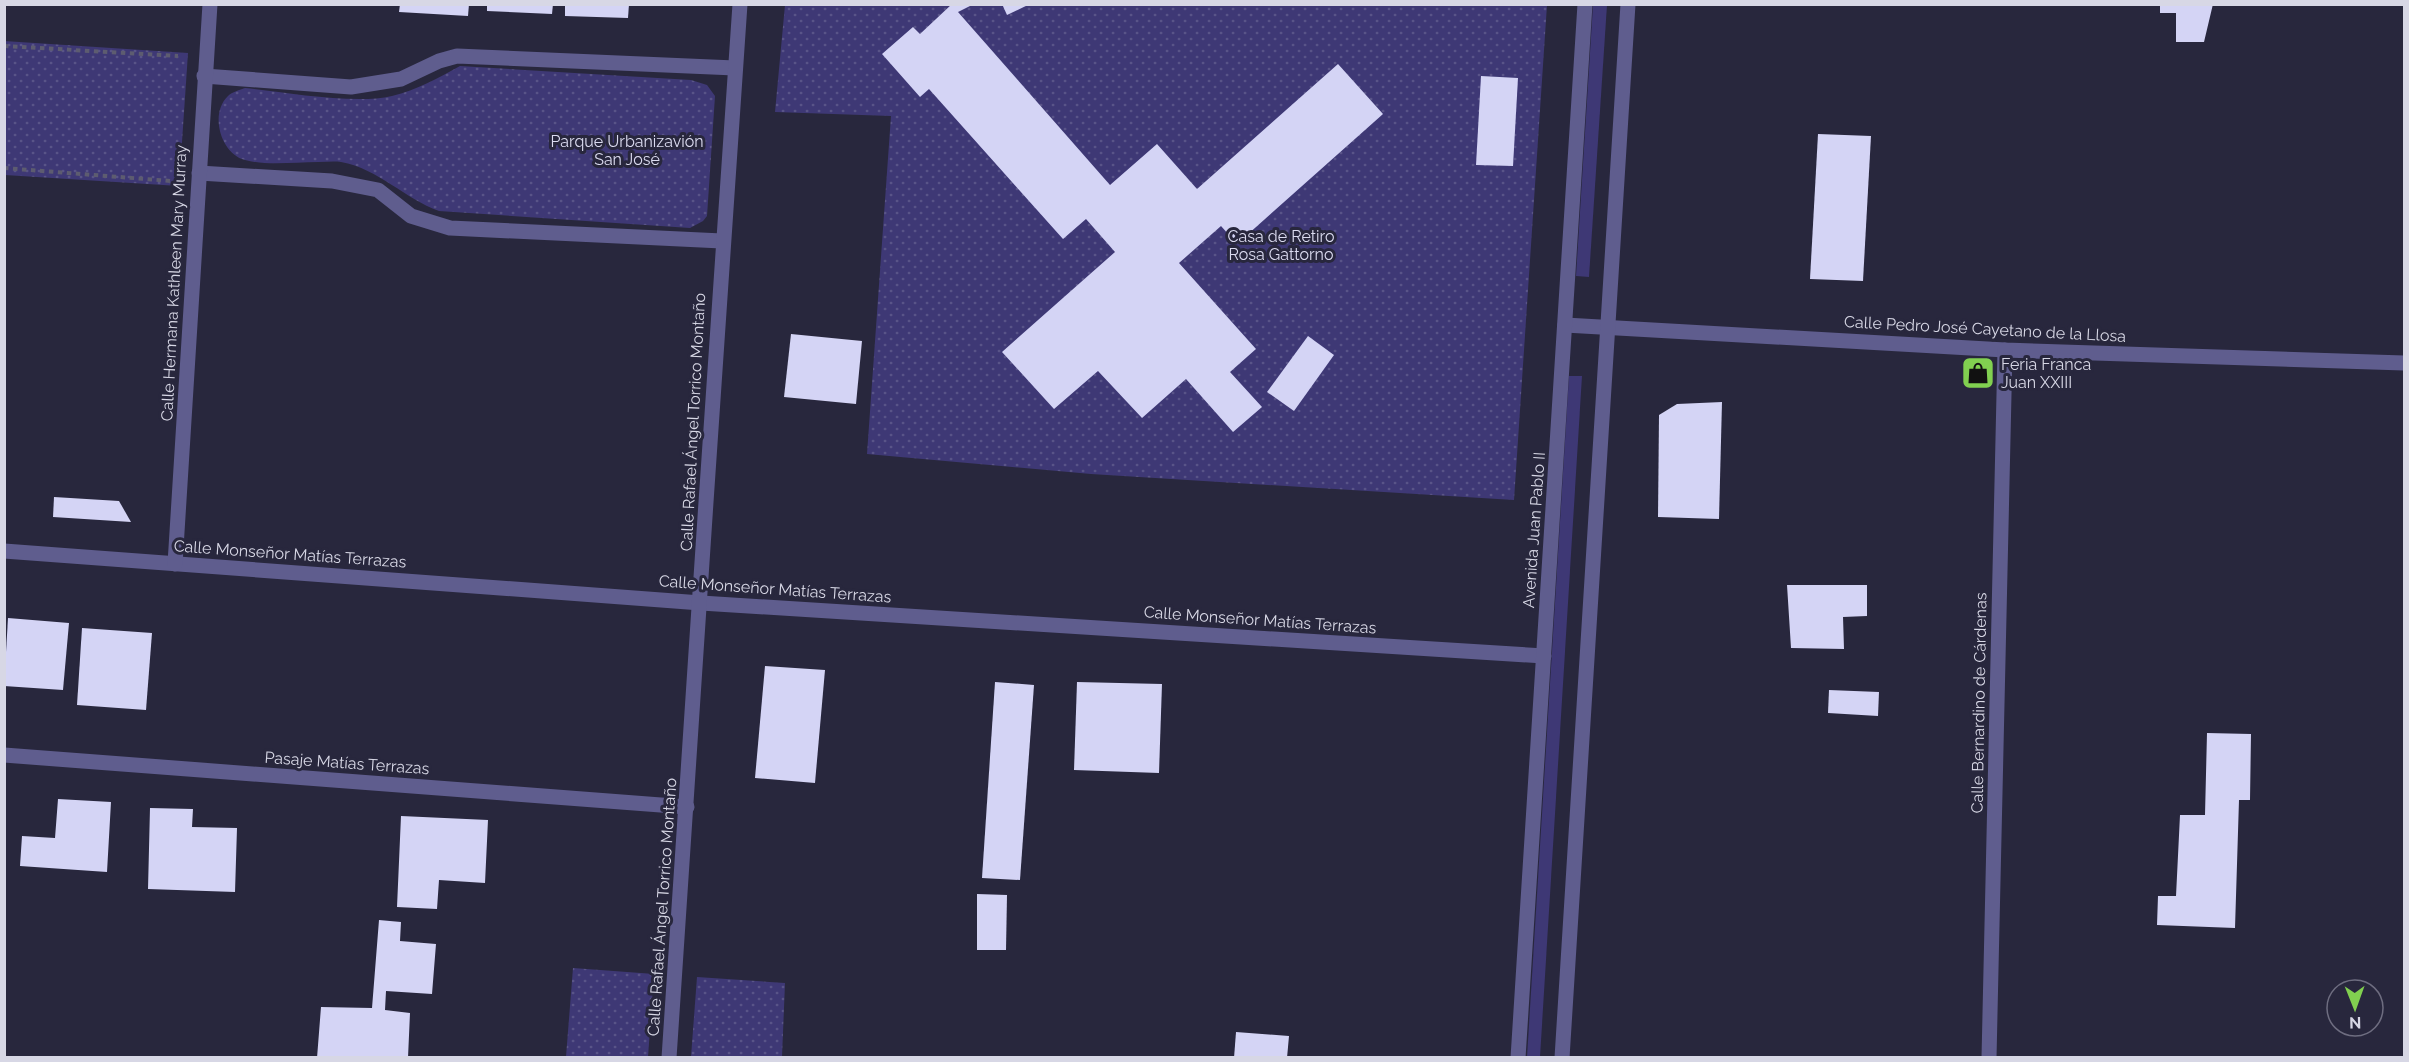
<svg xmlns="http://www.w3.org/2000/svg" width="2409" height="1062" viewBox="0 0 2409 1062" font-family="Raleway,sans-serif">
	<style>
		.grass { fill: #3e3875 }
		.park { fill: url(#park-dots) }
		.building { fill: #d4d4f5 }
		.lines { fill: none; stroke-linecap: round; stroke-linejoin: round }
		.path { stroke: #5d5c70; stroke-width: 4; stroke-dasharray: 4.5 4.5; stroke-linecap: butt }
		.service { stroke: #5f5d8e; stroke-width: 15 }
		.minor { stroke: #5f5d8e; stroke-width: 15 }
		.tertiary { stroke: #5f5d8e; stroke-width: 15 }
		.labels { text-anchor: middle; dominant-baseline: central; stroke-width: 6; stroke-linejoin: round; paint-order: stroke }
		.park-label { font-size: 16px; fill: #dbdbf0; stroke: #28273d }
		.street-label { font-size: 16px; fill: #d7d7e5; stroke: #28273d }
		.poi-label { font-size: 16px; fill: #d7d7e5; stroke: #28273d; text-anchor: start }
	</style>
	<defs>
		<pattern id="park-dots" width="8" height="8" patternUnits="userSpaceOnUse" patternTransform="scale(1.5)"><rect width="8" height="8" fill="#3e3875"/><path d="M2 2h.1M6 6h.1" fill="none" stroke="#595488" stroke-width="1.8" stroke-linecap="round"/></pattern>
	</defs>
	<rect width="100%" height="100%" fill="#28273d"/>
	<g class="grass">
		<path d="M1593,5H1607L1589,277L1576,276Z"/>
		<path d="M1569,376H1582L1540,1057H1527Z"/>
	</g>
	<g class="park">
		<path d="M785,5H1547L1514,500L1091,474L867,454L891,116L775,112Z"/>
		<path d="M4,41L188,53L179,186L5,175Z"/>
		<path d="M460,66L691,80L707,85L715,96L707,216L703,221L690,228L439,211C405,199 379,169 341,162C334,161 326,162 318,162C294,162 268,166 245,160C221,154 209,114 228,96C232,92 240,90 245,88C286,92 354,105 392,96C417,90 438,78 460,66Z"/>
		<path d="M573,968L654,974L648,1057H566Z"/>
		<path d="M697,977L785,983L782,1057H691Z"/>
	</g>
	<g class="building">
		<path d="M400,4H469L468,16L399,12Z"/>
		<path d="M487,4H553L552,14L487,11Z"/>
		<path d="M565,4H629L628,18L565,16Z"/>
		<path d="M952,4H974L958,12L1110,185L1157,144L1197,189L1338,64L1383,114L1237,244L1221,226L1179,263L1256,349L1230,372L1262,407L1233,432L1186,379L1142,418L1098,371L1054,409L1002,352L1115,252L1086,219L1063,239L929,89L920,97L882,54L913,27L920,34Z"/>
		<path d="M1002,4H1030L1007,15Z"/>
		<path d="M2160,4H2213L2204,42H2176V13H2160Z"/>
		<path d="M1481,76L1518,78L1513,166L1476,165Z"/>
		<path d="M1818,134L1871,136L1863,281L1810,279Z"/>
		<path d="M791,334L862,341L856,404L784,397Z"/>
		<path d="M1308,336L1334,355L1294,411L1267,392Z"/>
		<path d="M1722,402L1719,519L1658,517L1659,415L1677,404Z"/>
		<path d="M54,497L119,501L131,522L53,517Z"/>
		<path d="M1787,585H1867V616L1843,617L1844,649L1791,648Z"/>
		<path d="M8,618L69,623L63,690L4,686Z"/>
		<path d="M82,628L152,633L146,710L77,705Z"/>
		<path d="M765,666L825,670L815,783L755,778Z"/>
		<path d="M995,682L1034,685L1020,880L982,878Z"/>
		<path d="M1077,682L1162,684L1159,773L1074,770Z"/>
		<path d="M1829,690L1879,692L1878,716L1828,713Z"/>
		<path d="M2207,733L2251,734L2250,800H2239L2235,928L2157,925L2158,896H2176L2180,815H2205Z"/>
		<path d="M58,799L111,802L107,872L20,866L22,836L55,838Z"/>
		<path d="M150,808L193,809L192,827L237,828L235,892L148,889Z"/>
		<path d="M401,816L488,820L485,883L439,880L437,909L397,907Z"/>
		<path d="M977,894L1007,895L1006,950H977Z"/>
		<path d="M379,920L401,922L400,941L436,944L432,994L386,991L385,1010L410,1013L408,1058H317L321,1007L372,1008Z"/>
		<path d="M1236,1032L1289,1036L1287,1058H1234Z"/>
	</g>
	<g class="lines">
		<g class="path">
			<path d="M4,46L178,56"/>
			<path d="M4,168L171,181"/>
		</g>
		<path class="service" d="M4,755L687,807"/>
		<g class="minor">
			<path d="M204,76L351,87L401,79L439,61L457,56L735,68"/>
			<path d="M199,173L332,181L378,190L411,216L450,228L722,241"/>
			<path d="M1565,325L2005,350L2404,363"/>
			<path d="M4,551L701,603L1544,656"/>
			<path d="M175,564L210,4"/>
			<path d="M669,1058C694,707 714,355 740,4"/>
			<path d="M1989,1058L2005,350"/>
		</g>
		<g class="tertiary">
			<path d="M1518,1058L1585,4"/>
			<path d="M1562,1058L1628,4"/>
		</g>
	</g>
	<defs>
		<symbol id="shop-square" viewBox="-11 -11 22 22"><rect x="-9" y="-9" width="18" height="18" rx="4" fill="#81d050" stroke="#28273d"/><path d="M-5-2.5h2.3a2.7 3.5 0 0 1 5.4 0H5L5.5 6h-11ZM-1.5-2.5h3a1.5 2.3 0 0 0-3 0Z" fill="#111"/></symbol>
	</defs>
	<g fill-rule="evenodd">
		<use href="#shop-square" x="1959" y="354" width="38" height="38"/>
	</g>
	<g class="labels">
		<g class="park-label">
			<text x="627" y="141">Parque Urbanizavión<tspan x="627" dy="18">San José</tspan></text>
			<text x="1281" y="236">Casa de Retiro<tspan x="1281" dy="18">Rosa Gattorno</tspan></text>
		</g>
		<g class="street-label">
			<text transform="translate(174 283) rotate(-87)">Calle Hermana Kathleen Mary Murray</text>
			<text transform="translate(1985 329) rotate(3)">Calle Pedro José Cayetano de la Llosa</text>
			<text transform="translate(693 422) rotate(-87)">Calle Rafael Ángel Torrico Montaño</text>
			<text transform="translate(1534 530) rotate(-86)">Avenida Juan Pablo II</text>
			<text transform="translate(290 554) rotate(4)">Calle Monseñor Matías Terrazas</text>
			<text transform="translate(775 589) rotate(4)">Calle Monseñor Matías Terrazas</text>
			<text transform="translate(1260 620) rotate(4)">Calle Monseñor Matías Terrazas</text>
			<text transform="translate(1979 703) rotate(-89)">Calle Bernardino de Cárdenas</text>
			<text transform="translate(347 763) rotate(4)">Pasaje Matías Terrazas</text>
			<text transform="translate(662 907) rotate(-86)">Calle Rafael Ángel Torrico Montaño</text>
		</g>
		<g class="poi-label">
			<text x="2001" y="364">Feria Franca<tspan x="2001" dy="18">Juan XXIII</tspan></text>
		</g>
	</g>
	<rect width="2409" height="1062" fill="none" stroke="#d7d7e5" stroke-width="12"/>
	<g transform="translate(2355 1008) rotate(179)"><circle r="28" fill="#28273d" stroke="#6e6d80" stroke-width="1.5"/>
	<path d="M0-4.5L10 22L0 15L-10 22Z" fill="#81d050"/>
	<text y="-9" font-size="16" font-weight="bold" text-anchor="middle" fill="#d7d7e5">N</text>
	</g>
</svg>
